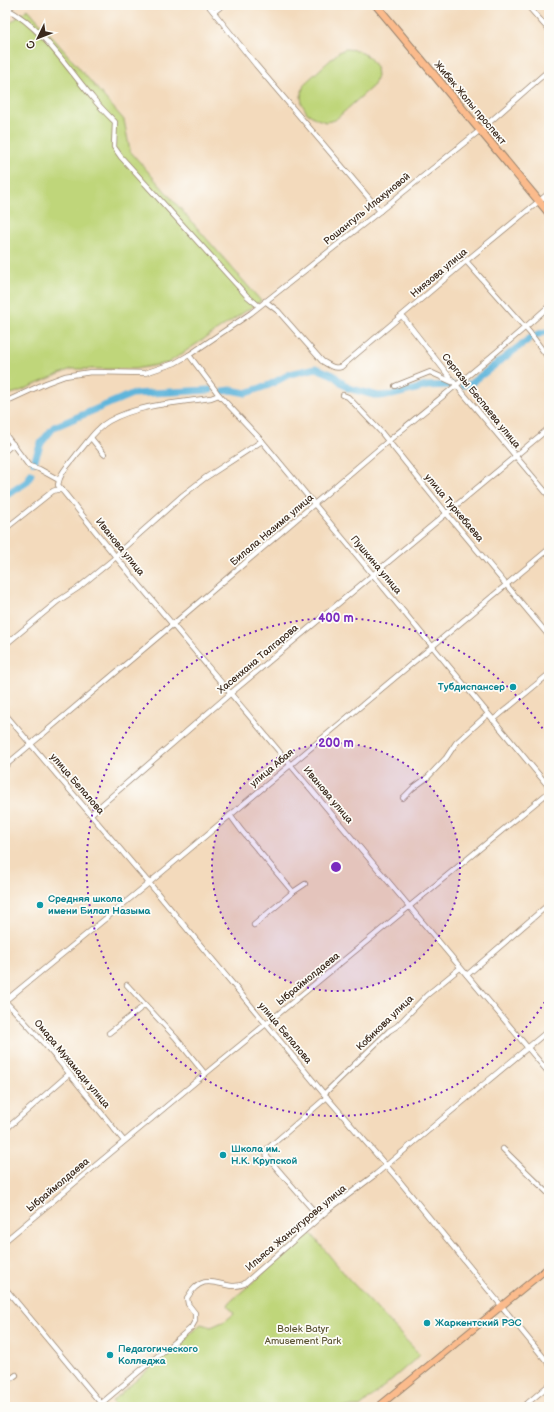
<svg xmlns="http://www.w3.org/2000/svg" width="554" height="1412" viewBox="0 0 554 1412" font-family="'Balsamiq Sans',sans-serif">
	<style>
		.green { fill: #bfd67a; stroke: #7d804c }
		.lines { fill: none; stroke-linecap: round; stroke-linejoin: round }
		.river { stroke: #5eb5db; stroke-width: 7 }
		.minor-casing { stroke: #97826d; stroke-width: 6 }
		.major-casing { stroke: #97826d; stroke-width: 8 }
		.highway-casing { stroke: #97826d; stroke-width: 9 }
		.minor { stroke: #fff; stroke-width: 4.5 }
		.major { stroke: #fbbb8c; stroke-width: 6 }
		.highway { stroke: #fbbb8c; stroke-width: 7 }
		.ring { fill: none; stroke: #7b2cbf; stroke-width: 2; stroke-dasharray: 2 4 }
		.culture-dot { fill: #0f9aa8; stroke: #fdfcf7; stroke-width: 1.5 }
		.labels { text-anchor: middle; dominant-baseline: central; stroke-width: 3.5; stroke-linejoin: round; paint-order: stroke }
		.street-label { font-size: 10px; fill: #3b2a1e; stroke: #fdfcf7 }
		.culture-label { font-size: 10px; font-weight: bold; fill: #0d838f; stroke: #fdfcf7; text-anchor: start }
		.park-label { font-size: 10px; fill: #5c5535; stroke: #fdfcf7 }
		.centre { fill: #7b2cbf; stroke: #fdfcf7; stroke-width: 2 }
		.ring-label { font-size: 12px; text-anchor: middle; font-weight: bold; fill: #7b2cbf; stroke: #fdfcf7; stroke-width: 3.5; stroke-linejoin: round; paint-order: stroke }
	</style>
	<rect width="100%" height="100%" fill="#fdfcf7"/>
	<filter id="ink" filterUnits="userSpaceOnUse"><feTurbulence type="fractalNoise" baseFrequency=".025" numOctaves="2"/><feDisplacementMap in="SourceGraphic" scale="8" xChannelSelector="R" yChannelSelector="G"/><feConvolveMatrix kernelMatrix="1 2 1 2 8 2 1 2 1" color-interpolation-filters="sRGB"/></filter>
	<filter id="wash" filterUnits="userSpaceOnUse"><feTurbulence type="fractalNoise" baseFrequency=".012" numOctaves="4" result="noise"/><feDisplacementMap in="SourceGraphic" scale="16" xChannelSelector="R" yChannelSelector="G"/><feGaussianBlur stdDeviation="0.9" result="paint"/><feColorMatrix in="noise" values="0 0 0 0 0 0 0 0 0 0 0 0 0 0 0 0 0 1.4 0 .05"/><feComposite in="paint" operator="in"/></filter>
	<g filter="url(#wash)">
		<rect width="100%" height="100%" fill="#f3dabc"/>
		<g class="green">
			<path d="M28,9L124,120L130,151L261,301L168,363L135,369H71L18,392L7,395L5,392V27Z"/>
			<path d="M345,49L357,50L369,57L376,67L377,76L374,85L335,120L326,122L317,119L307,113L302,104L301,96L304,84L339,52Z"/>
			<path d="M310,1232L348,1278L420,1355L360,1407H117L112,1401L201,1324L211,1327L225,1321L234,1314L228,1305L230,1302Z"/>
		</g>
		<g class="lines">
			<g class="river">
				<path d="M463,385L470,384L533,336L545,332H549"/>
				<path d="M224,391L231,390L246,393L269,385L290,374L316,368L333,375L348,388L378,396L392,395L427,386L452,385"/>
				<path d="M34,462L41,443L54,427L132,394L210,390"/>
				<path d="M5,496L27,482L31,474"/>
			</g>
		</g>
	</g>
	<g filter="url(#ink)">
		<g class="lines">
			<defs>
				<g id="minor">
					<path d="M208,5L256,65L380,211"/>
					<path d="M527,5L549,30"/>
					<path d="M7,9C42,27 67,68 92,97C99,106 107,114 115,122L114,147L121,157L247,296L259,306"/>
					<path d="M5,11L13,5"/>
					<path d="M214,12L223,5"/>
					<path d="M466,261L530,333L549,359"/>
					<path d="M265,301L278,311L322,361C329,365 333,369 341,367L466,261L549,193"/>
					<path d="M402,316L452,380L549,496"/>
					<path d="M189,355L219,395L262,441L549,787"/>
					<path d="M395,386L430,372L452,382"/>
					<path d="M219,395L211,398C178,403 139,404 109,421C96,428 87,443 77,454C69,465 60,472 58,485L116,557L549,1073"/>
					<path d="M343,395L348,397L381,432L447,514L549,636"/>
					<path d="M5,402L46,383L65,376L91,372L145,373L175,363L189,355L251,313L380,211L484,127L549,70"/>
					<path d="M5,434L29,466L39,469L59,480"/>
					<path d="M91,438L104,454"/>
					<path d="M5,451L13,444"/>
					<path d="M5,529L53,491L56,490H62"/>
					<path d="M5,645L58,601L78,588L116,557L119,552L183,495L205,478L262,441"/>
					<path d="M5,714L149,883L324,1094L397,1178L549,1364"/>
					<path d="M493,720L549,674"/>
					<path d="M5,766C133,659 260,550 387,442C441,397 497,354 549,306"/>
					<path d="M403,798L413,788L428,777L446,758L456,743L488,714"/>
					<path d="M91,814L231,693L549,428"/>
					<path d="M230,815L241,830L293,892L254,925"/>
					<path d="M293,892L305,884"/>
					<path d="M467,975L549,904"/>
					<path d="M127,985L176,1038L205,1074"/>
					<path d="M109,1033L145,1005"/>
					<path d="M324,1094L389,1031L397,1026L427,995L460,968"/>
					<path d="M5,1130L69,1074"/>
					<path d="M124,1141C85,1093 48,1045 5,1001L149,883L549,549"/>
					<path d="M503,1149L549,1194"/>
					<path d="M319,1217L267,1157L266,1150L327,1097"/>
					<path d="M5,1241L205,1074L549,792"/>
					<path d="M5,1288L104,1407"/>
					<path d="M5,1383L16,1375"/>
					<path d="M97,1407L191,1328L195,1321V1313L188,1304L187,1298C206,1266 223,1293 244,1284L328,1210L376,1174L549,1030"/>
					<path d="M523,1407L549,1385"/>
				</g>
				<path id="major" d="M378,1407L549,1267"/>
				<path id="highway" d="M376,5L549,213"/>
			</defs>
			<use href="#minor" class="minor-casing"/>
			<use href="#major" class="major-casing"/>
			<use href="#highway" class="highway-casing"/>
			<use href="#minor" class="minor"/>
			<use href="#major" class="major"/>
			<use href="#highway" class="highway"/>
		</g>
	</g>
	<circle cx="336" cy="867" r="124" fill="#7b2cbf" fill-opacity=".12"/>
	<g class="ring">
		<circle cx="336" cy="867" r="124"/>
		<path d="M548 997A249 249 0 1 1 548 737"/>
	</g>
	<g class="culture-dot">
		<circle cx="513" cy="687" r="4"/>
		<circle cx="40" cy="905" r="4"/>
		<circle cx="223" cy="1155" r="4"/>
		<circle cx="427" cy="1323" r="4"/>
		<circle cx="110" cy="1355" r="4"/>
	</g>
	<g class="labels">
		<g class="street-label">
			<text transform="translate(470 103) rotate(50)">Жибек Жолы проспект</text>
			<text transform="translate(367 209) rotate(-39)">Рошангуль Илахуновой</text>
			<text transform="translate(439 273) rotate(-40)">Ниязова улица</text>
			<text transform="translate(481 401) rotate(51)">Сергазы Беспаева улица</text>
			<text transform="translate(454 508) rotate(50)">улица Туркебаева</text>
			<text transform="translate(272 530) rotate(-40)">Билала Назима улица</text>
			<text transform="translate(120 547) rotate(51)">Иванова улица</text>
			<text transform="translate(376 565) rotate(50)">Пушкина улица</text>
			<text transform="translate(258 659) rotate(-40)">Хасенхана Талгарова</text>
			<text transform="translate(272 768) rotate(-40)">улица Абая</text>
			<text transform="translate(77 784) rotate(49)">улица Белалова</text>
			<text transform="translate(328 795) rotate(50)">Иванова улица</text>
			<text transform="translate(308 979) rotate(-39)">Ыбраймолдаева</text>
			<text transform="translate(385 1023) rotate(-44)">Кобикова улица</text>
			<text transform="translate(285 1033) rotate(50)">улица Белалова</text>
			<text transform="translate(72 1064) rotate(50)">Омара Мухамади улица</text>
			<text transform="translate(58 1185) rotate(-40)">Ыбраймолдаева</text>
			<text transform="translate(296 1228) rotate(-40)">Ильяса Жансугурова улица</text>
		</g>
		<g class="culture-label">
			<text x="505" y="687" text-anchor="end">Тубдиспансер</text>
			<text x="48" y="899">Средняя школа<tspan x="48" dy="12">имени Билал Назыма</tspan></text>
			<text x="231" y="1149">Школа им.<tspan x="231" dy="12">Н.К. Крупской</tspan></text>
			<text x="435" y="1323">Жаркентский РЭС</text>
			<text x="118" y="1349">Педагогического<tspan x="118" dy="12">Колледжа</tspan></text>
		</g>
		<g class="park-label">
			<text x="303" y="1329">Bolek Batyr<tspan x="303" dy="12">Amusement Park</tspan></text>
		</g>
	</g>
	<circle cx="336" cy="867" r="6" class="centre"/>
	<g class="ring-label">
		<text x="336" y="622">400 m</text>
		<text x="336" y="747">200 m</text>
	</g>
	<rect width="554" height="1412" fill="none" stroke="#fdfcf7" stroke-width="20"/>
	<g transform="translate(38 38) rotate(227)" stroke="#fdfcf7" stroke-width="3" paint-order="stroke">
	<path d="M0-3L7 15L0 10L-7 15Z" fill="#3b2a1e"/>
	<text y="-6" font-size="11" font-weight="bold" text-anchor="middle" fill="#3b2a1e">С</text>
	</g>
</svg>
